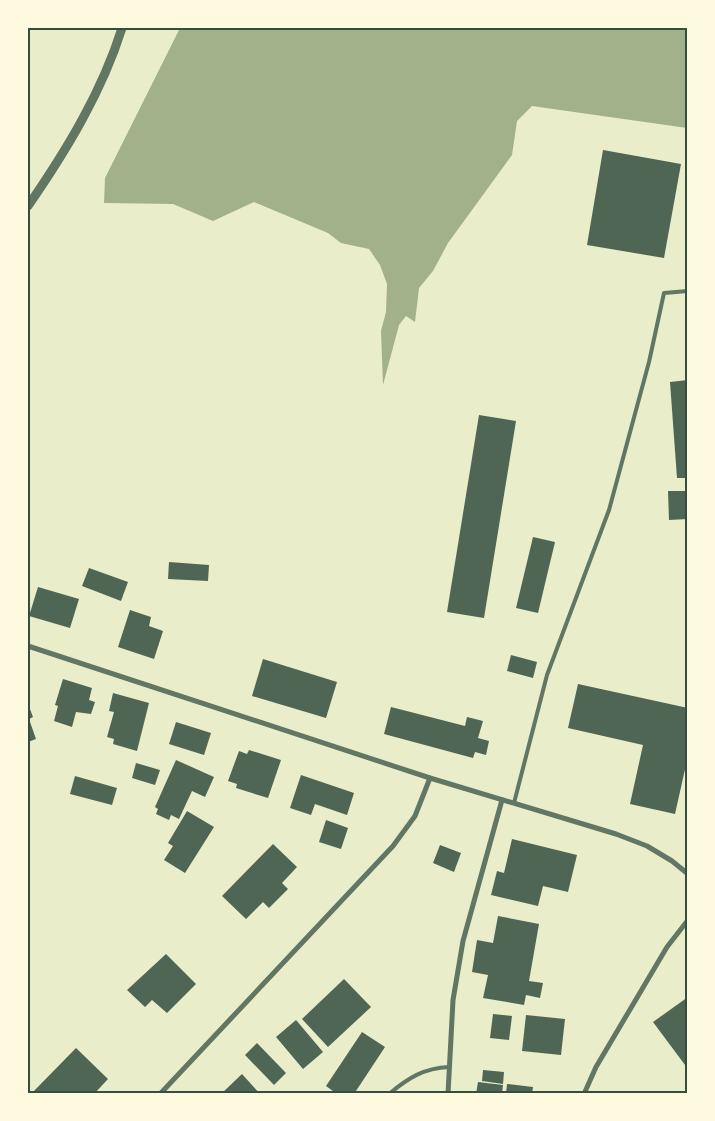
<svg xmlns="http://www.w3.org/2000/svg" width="715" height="1121" viewBox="0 0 715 1121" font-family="Arial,sans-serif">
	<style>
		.water { fill: #a3b18a }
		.building { fill: #4f6655 }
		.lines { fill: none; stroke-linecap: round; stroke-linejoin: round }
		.service { stroke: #617663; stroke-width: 4 }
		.minor { stroke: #617663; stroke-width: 5 }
		.tertiary { stroke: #617663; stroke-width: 9 }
		.neatline { fill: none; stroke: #344e41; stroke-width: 2 }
	</style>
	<rect width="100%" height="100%" fill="#e9edc9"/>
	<path class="water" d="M180,28H687V128L532,106L517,121L512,155L448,243L433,271L419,288L415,322L406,316L399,325L383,385L381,331L386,312L387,284L380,265L369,249L341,243L328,233L254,202L213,221L173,204L104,203L105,178Z"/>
	<g class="building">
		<path d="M603,150L681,164L664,258L587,245Z"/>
		<path d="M688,380V478H677L670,382Z"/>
		<path d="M479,415L516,421L484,618L447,612Z"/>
		<path d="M668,491H688V519L669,520Z"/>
		<path d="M533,537L555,542L538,613L516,608Z"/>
		<path d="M169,562L209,565L208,581L168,579Z"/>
		<path d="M89,568L128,582L121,601L82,586Z"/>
		<path d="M38,587L79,599L70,628L29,616Z"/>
		<path d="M130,610L151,617L149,626L163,631L154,659L118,647Z"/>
		<path d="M511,655L537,662L533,678L507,671Z"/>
		<path d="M263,659L337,682L326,718L252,696Z"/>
		<path d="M63,679L92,688L89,700L95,702L91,714L76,712L72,727L54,721L58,706L55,705Z"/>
		<path d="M578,684L688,708V756L675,814L630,804L643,745L568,728Z"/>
		<path d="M113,693L149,703L137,751L113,744L114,739L107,737L114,712L109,711Z"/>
		<path d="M28,704L33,717L29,719L36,739L28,742Z"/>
		<path d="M391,707L465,726L467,717L483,721L478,738L489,741L486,755L475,752L473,758L384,734Z"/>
		<path d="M176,722L211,733L204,755L169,744Z"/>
		<path d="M249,750L281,760L268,798L236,788L237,784L228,781L239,751L247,754Z"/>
		<path d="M176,760L214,777L205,797L192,791L179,819L171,815L169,820L156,814L158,809L155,807Z"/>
		<path d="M136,763L160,770L155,785L132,778Z"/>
		<path d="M301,775L354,793L347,815L315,804L311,815L290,808Z"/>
		<path d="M75,776L117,788L112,805L70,794Z"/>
		<path d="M187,811L214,827L185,873L164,860L173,846L168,843Z"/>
		<path d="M326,820L348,828L341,849L319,842Z"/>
		<path d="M512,839L577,855L568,892L543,886L538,906L491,895L497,871L504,873Z"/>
		<path d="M273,844L297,867L282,883L288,889L269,908L263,902L246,919L222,896Z"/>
		<path d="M440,845L461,853L454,872L433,863Z"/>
		<path d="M498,916L539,924L529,981L543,983L540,998L526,995L524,1005L483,998L488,975L472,972L477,940L493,943Z"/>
		<path d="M166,954L196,984L167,1013L152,1000L145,1007L127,990Z"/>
		<path d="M344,979L371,1007L328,1047L302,1019Z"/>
		<path d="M688,997V1069L653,1022Z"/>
		<path d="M493,1014L512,1016L509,1040L490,1038Z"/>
		<path d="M526,1015L565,1019L561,1055L522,1051Z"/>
		<path d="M296,1020L323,1052L303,1069L276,1037Z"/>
		<path d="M362,1032L385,1047L354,1094H337L326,1086Z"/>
		<path d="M257,1043L286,1073L274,1085L245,1055Z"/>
		<path d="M76,1048L108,1079L94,1094H31Z"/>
		<path d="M483,1070L504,1072L503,1084L482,1081Z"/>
		<path d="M242,1074L260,1094H221Z"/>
		<path d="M478,1082L503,1085L502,1094H476Z"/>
		<path d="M507,1084L533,1087L532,1094H506Z"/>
	</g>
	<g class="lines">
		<g class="service">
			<path d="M514,803L547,675L609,510L649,362L664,293L688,291"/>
			<path d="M389,1094C408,1078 424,1068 449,1067"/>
		</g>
		<g class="minor">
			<path d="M28,646L430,778L616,834L647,846L672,861L688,874"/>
			<path d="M160,1094L393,846L415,816L430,778"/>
			<path d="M448,1094L453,1000L463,941L502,800"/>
			<path d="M584,1094L596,1067L667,947L688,920"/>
		</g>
		<path class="tertiary" d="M28,206C66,151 102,92 122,28"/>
	</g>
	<rect width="715" height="1121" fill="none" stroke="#fefae0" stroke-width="58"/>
	<rect x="29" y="29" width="657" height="1063" class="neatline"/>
</svg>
